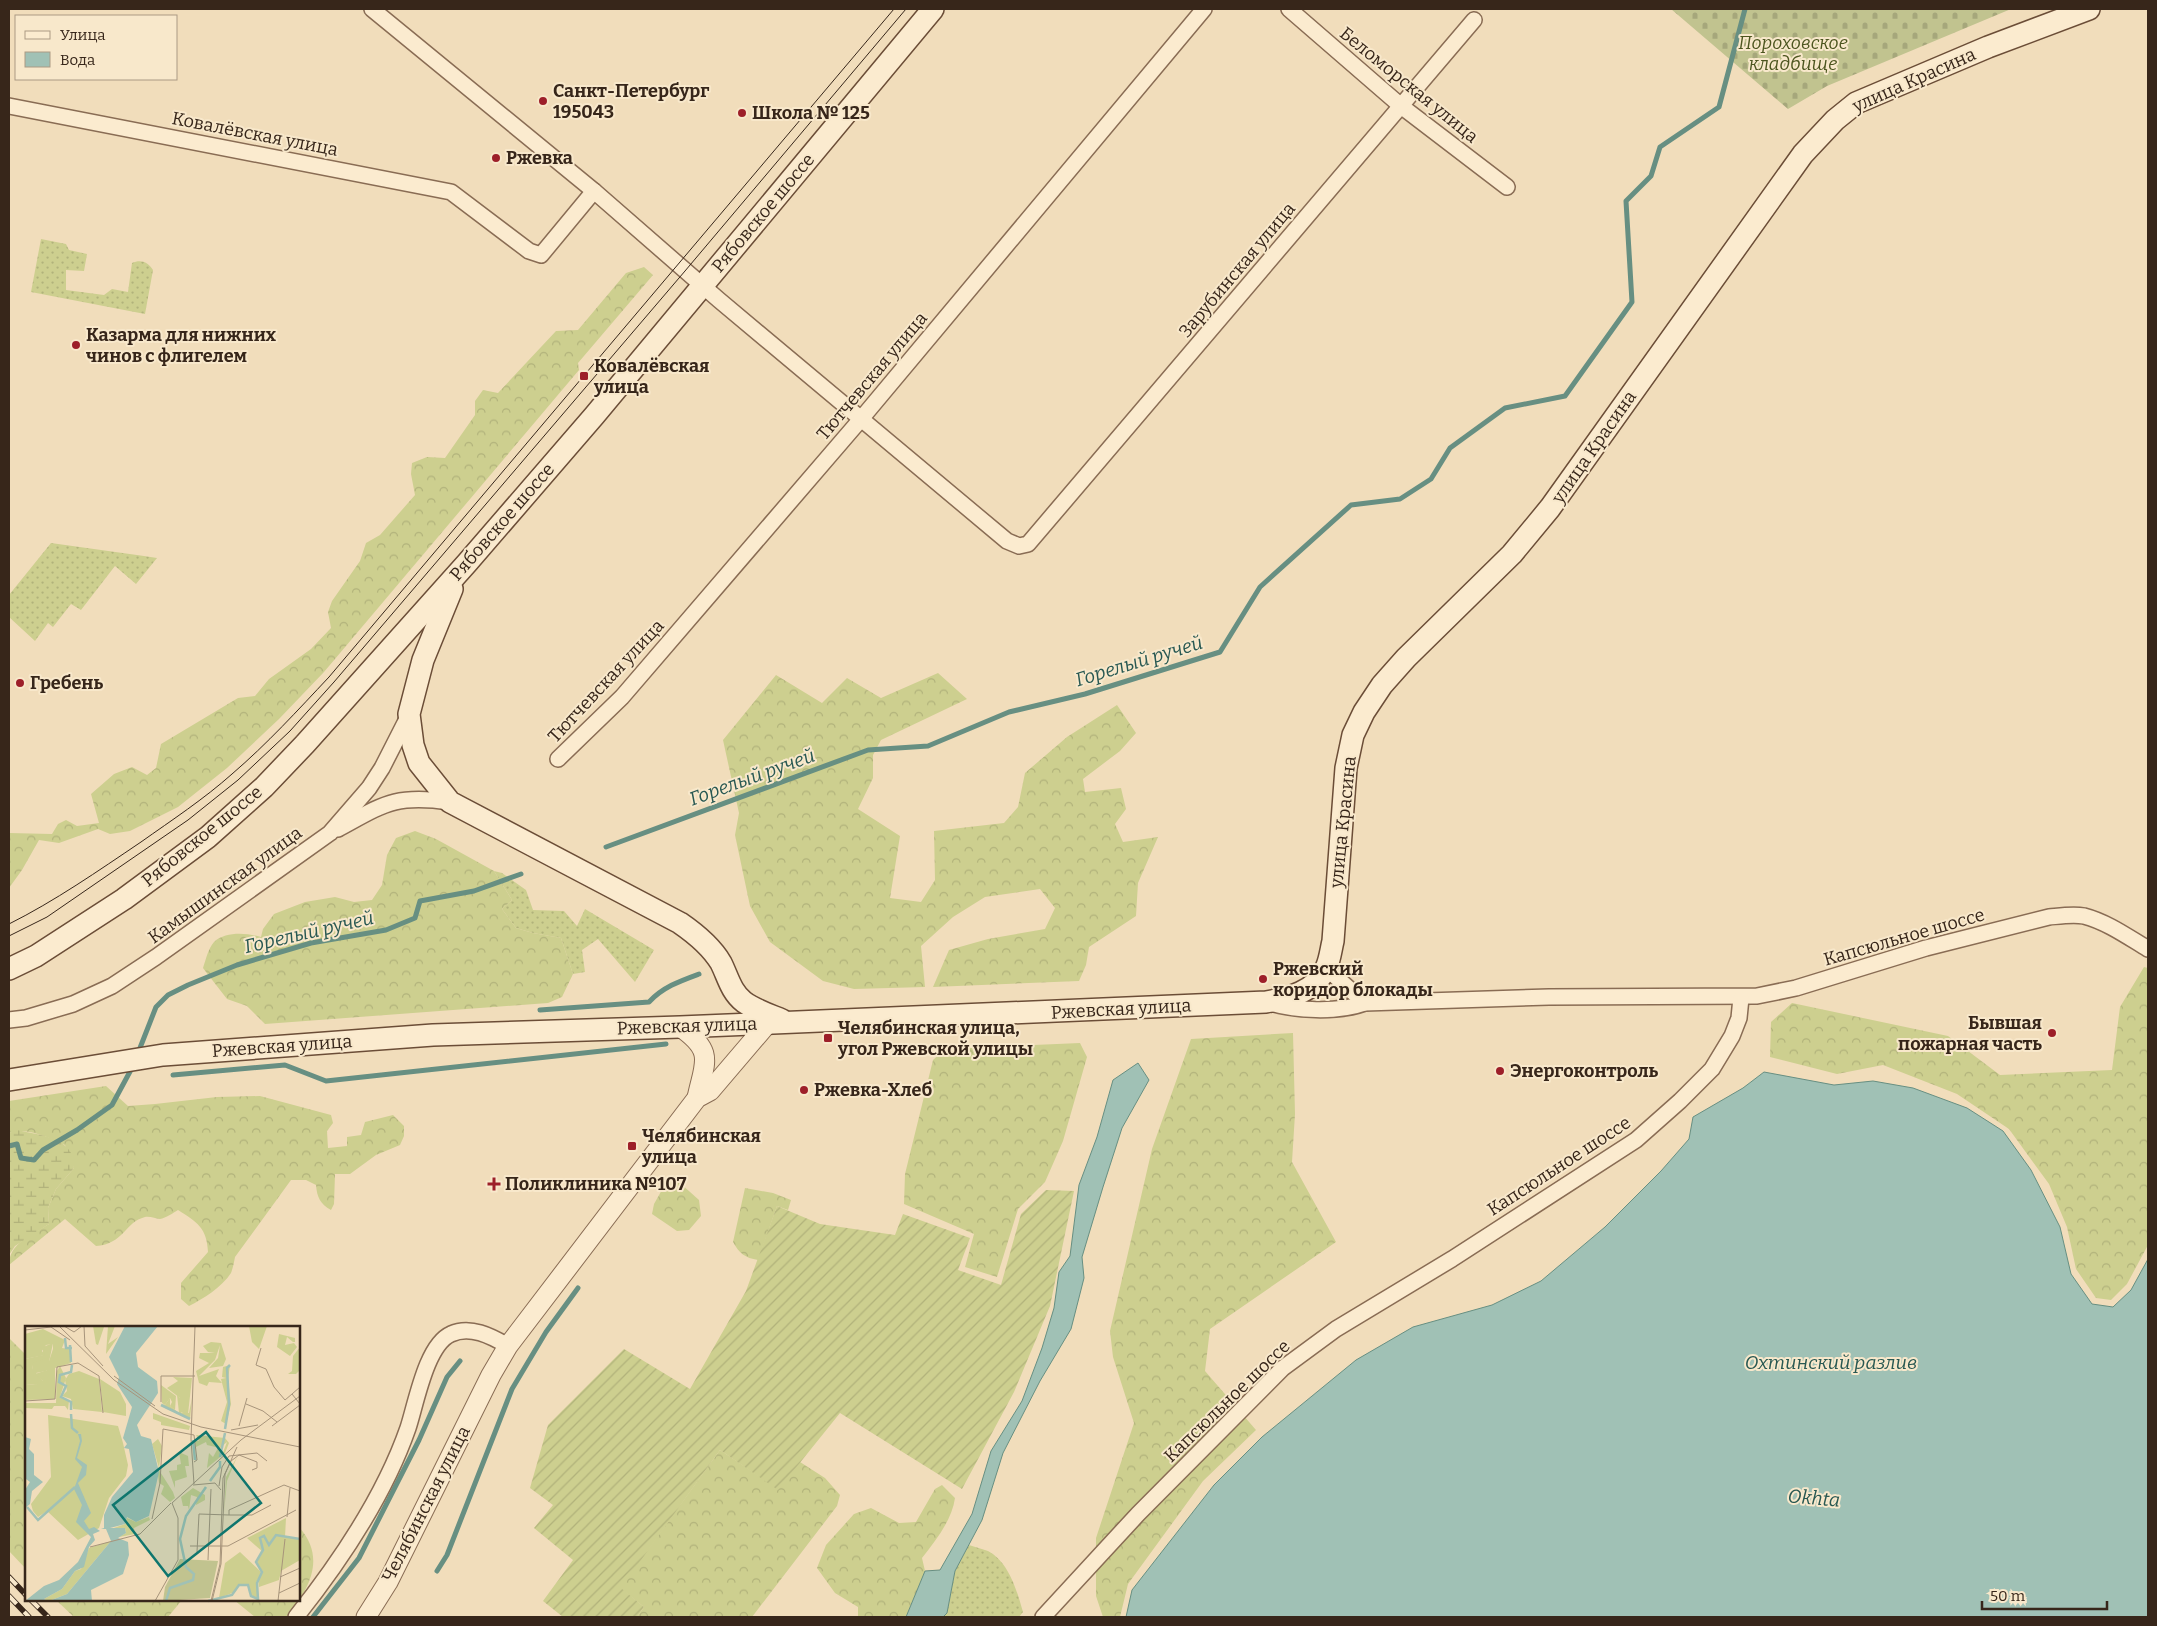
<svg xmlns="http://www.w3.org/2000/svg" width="2157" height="1626" viewBox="0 0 2157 1626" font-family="Bitter,serif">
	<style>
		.grass { fill: url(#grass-dots) }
		.forest { fill: url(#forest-crowns) }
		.wetland { fill: url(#wetland-marsh) }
		.cemetery { fill: url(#cemetery-stones) }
		.garden { fill: url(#garden-furrows) }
		.water { fill: #a0c1b5; stroke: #678f82 }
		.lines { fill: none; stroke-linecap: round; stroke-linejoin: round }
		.stream { stroke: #678f82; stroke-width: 5 }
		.minor-casing { stroke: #896c54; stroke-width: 18 }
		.tertiary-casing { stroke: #896c54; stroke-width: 21 }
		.secondary-casing { stroke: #6b4d37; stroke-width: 24 }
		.minor { stroke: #fbebcf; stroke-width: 15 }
		.tertiary { stroke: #fbebcf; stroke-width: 19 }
		.secondary { stroke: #fbebcf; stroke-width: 21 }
		.tram { stroke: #37261a; stroke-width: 1 }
		.rail-casing { stroke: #37261a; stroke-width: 5.5 }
		.rail { stroke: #f8e8cb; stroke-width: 4; stroke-dasharray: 11; stroke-linecap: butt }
		.poi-dot { fill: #9d1f29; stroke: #f8e8cb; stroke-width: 2 }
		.labels { text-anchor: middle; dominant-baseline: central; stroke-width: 4; stroke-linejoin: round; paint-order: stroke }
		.park-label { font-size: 18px; font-style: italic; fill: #4c551f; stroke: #f8e8cb }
		.street-label { font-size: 18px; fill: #37261a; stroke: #f8e8cb }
		.poi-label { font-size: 18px; font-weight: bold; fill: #37261a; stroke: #f8e8cb; text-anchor: start }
		.water-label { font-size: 19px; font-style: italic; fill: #285852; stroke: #f8e8cb }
		.inset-river { fill: none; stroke: #a0c1b5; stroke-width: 2.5 }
		.inset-road { fill: none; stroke: #a7947b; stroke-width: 1 }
		.view { fill: #0f766e; fill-opacity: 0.15; stroke: #0f766e; stroke-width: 2.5 }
		.inset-edge { fill: none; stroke: #37261a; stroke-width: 2.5 }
	</style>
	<defs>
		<pattern id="grass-dots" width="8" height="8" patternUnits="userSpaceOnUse" patternTransform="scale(1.25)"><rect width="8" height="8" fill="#cdcf8f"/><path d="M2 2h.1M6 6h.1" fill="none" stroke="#b1b27b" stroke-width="1.8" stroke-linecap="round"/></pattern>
		<pattern id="forest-crowns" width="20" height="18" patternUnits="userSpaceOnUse" patternTransform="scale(1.25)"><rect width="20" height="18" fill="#cdcf8f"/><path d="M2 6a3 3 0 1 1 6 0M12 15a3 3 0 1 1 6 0" fill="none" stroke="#b1b27b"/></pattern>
		<pattern id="wetland-marsh" width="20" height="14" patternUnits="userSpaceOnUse" patternTransform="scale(1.25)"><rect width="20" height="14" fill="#cdcf8f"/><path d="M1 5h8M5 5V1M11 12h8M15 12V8" fill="none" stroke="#b1b27b"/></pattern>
		<pattern id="cemetery-stones" width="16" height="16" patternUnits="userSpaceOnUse" patternTransform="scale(1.25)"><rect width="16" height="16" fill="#c1c38f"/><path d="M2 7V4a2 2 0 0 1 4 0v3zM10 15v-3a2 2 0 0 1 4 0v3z" fill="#a6a77b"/></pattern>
		<pattern id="garden-furrows" width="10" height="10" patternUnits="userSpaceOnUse" patternTransform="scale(1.25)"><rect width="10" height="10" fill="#cdcf8f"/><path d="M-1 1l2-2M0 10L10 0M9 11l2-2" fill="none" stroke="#b1b27b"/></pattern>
	</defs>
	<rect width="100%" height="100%" fill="#f1ddbb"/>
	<g class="grass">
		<path d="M41,239L66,244L69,250L87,254L84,271L66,270V290L104,295L112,289L128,292L132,263C141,259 148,262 153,270L145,314L31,292Z"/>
		<path d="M51,543L144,556L157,558L136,584L115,566L81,610L71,604L53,627L48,623L35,641L9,617V595Z"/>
		<path d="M494,871L502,873L526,890L533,910L564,911L577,926L585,909L654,950L635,982L598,939L582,950L585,972L573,974L561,938L533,933L516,928L502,909L512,900Z"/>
		<path d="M969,1545C975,1547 982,1549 988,1551C1009,1562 1017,1591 1023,1612L1019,1617H943L947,1613L955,1571Z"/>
	</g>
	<g class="forest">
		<path d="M644,267L653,275L578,363L579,370L324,672L279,719L227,768L178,807L130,831L110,834L98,829L59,843L39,840L22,870L9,888V833L52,834L58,824L66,820L77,826L99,823L91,794L114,774L132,767L147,775L156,768L161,744L238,698L255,696L269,679L311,649L331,628L328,612L332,601L360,561L366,543L380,535L415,495L411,474L412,463L427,457L445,458L475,415V401L483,390L498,393L556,331L578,330L626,273Z"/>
		<path d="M938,673L967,699L881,740L873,755V778L858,809L900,836L890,898L921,902L935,880L934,831L1004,823L1018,807L1025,773L1067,737L1117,705L1136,733L1120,751L1083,779L1085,792L1121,788L1126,809L1115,824L1123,842L1158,837L1138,883L1136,916L1089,947L1086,965L1079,981L933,987L949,950L988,939L1045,929L1055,908L1040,889L985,897L953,917L921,946L925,987L854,989L823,981L770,942L750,906L735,835L739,813L723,740L776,675L822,703L847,678L881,698Z"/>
		<path d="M415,831L436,839L494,871L512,900L502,909L516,928L533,933L561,938L573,974L562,997L548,1003L265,1024L247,1006L227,999L206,972L203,968C206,959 208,949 214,942C226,931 247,933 261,937L263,929L274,914L305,902L335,897L354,902L372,900L382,885L387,855L396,838Z"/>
		<path d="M2144,967L2148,968V1245L2127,1284L2111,1300L2096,1298L2076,1269L2067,1227L2049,1184L2009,1129L1957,1094L1883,1065L1837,1074L1770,1057L1771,1022L1792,1003L1948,1036L2000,1075L2112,1070L2120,1007Z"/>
		<path d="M1293,1033L1295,1114L1292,1162L1336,1242L1210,1329L1205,1371L1256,1430L1203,1481L1128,1584L1120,1617H1103L1096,1596V1538L1134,1423L1113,1357L1110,1331L1152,1149L1191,1039Z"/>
		<path d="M1080,1043L1087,1057L1063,1141L1045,1182L1018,1209L997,1277L965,1267L974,1234L904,1204L905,1174L933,1060L945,1049Z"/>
		<path d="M106,1086L128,1106L155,1104L217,1097L260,1096L331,1115L333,1123L327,1131L328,1148L347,1146V1137L361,1135L365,1122L393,1115L404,1126V1136L400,1145L376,1155L350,1174H335L334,1204L331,1210C320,1204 317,1197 316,1185L306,1180H291L235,1257C234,1262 233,1268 231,1273C222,1287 203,1299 189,1306L181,1299V1283L208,1252C207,1228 197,1222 178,1210C173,1213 166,1218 160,1219C156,1219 150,1216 145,1217C125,1222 124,1244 96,1246L65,1219L9,1265C9,1243 32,1235 49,1224L48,1208L56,1189L74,1168L65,1145C48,1137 27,1127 9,1133V1101Z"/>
		<path d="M668,1179L680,1183L699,1200L701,1216L689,1230L677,1231L652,1214L654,1204Z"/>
		<path d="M745,1188L773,1193L791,1200L788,1210L777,1206L758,1260C745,1258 739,1253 733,1242Z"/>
		<path d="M9,1338L26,1355V1569L9,1551Z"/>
		<path d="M720,1450L778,1489L800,1462L825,1478L840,1495L837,1506L752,1617H637L644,1607L620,1588Z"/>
		<path d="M942,1485L955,1498C952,1520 936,1540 922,1558L925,1571L906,1617H858V1607L835,1593L817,1568L826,1545L854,1514L871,1508L899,1523L916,1522L935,1489Z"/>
		<path d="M299,1527C327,1558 309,1590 286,1617H255L234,1600H299Z"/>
		<path d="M56,1600H182L168,1617H74Z"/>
	</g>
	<path class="wetland" d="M17,1130C34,1134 62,1136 71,1153C73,1157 73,1163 74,1168L56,1189L48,1208L49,1224L15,1246L9,1255V1133Z"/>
	<path class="cemetery" d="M1671,9H2011L1827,86L1788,109Z"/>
	<path class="garden" d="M1046,1190L1074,1191L1050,1306L1014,1392L962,1489L840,1413L778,1490L720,1450L621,1588L644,1607L637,1617H563L543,1601L573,1560L534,1528L553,1505L530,1488L548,1425L624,1349L690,1389L746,1291L777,1206L820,1224L895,1235L903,1214L970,1238L958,1270L1001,1285L1021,1214Z"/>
	<g class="water">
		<path d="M1138,1063L1149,1080L1122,1128L1103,1187L1082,1257L1084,1278L1071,1329L1040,1381L1003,1453L982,1520L955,1571L947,1613L943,1617H906L925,1571L940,1570L972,1514L991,1451L1022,1401L1042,1348L1054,1308L1059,1272L1070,1256L1079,1185L1097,1137L1113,1080Z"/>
		<path d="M1764,1072L1834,1085L1873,1081L1913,1088L1967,1108L2003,1131L2031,1170L2060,1227L2071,1274L2092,1304L2113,1307L2131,1290L2148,1259V1617H1126L1132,1590L1214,1485L1262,1437L1356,1360L1413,1327L1492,1305L1541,1281L1605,1227L1661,1171L1689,1139L1693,1117L1743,1088Z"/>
	</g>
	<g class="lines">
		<g class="stream">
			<path d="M606,847L868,750L928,746L1009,712L1085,694L1220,652L1260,587L1351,505L1400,499L1431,479L1450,448L1505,408L1565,396L1632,302L1626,201L1651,176L1660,147L1719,107L1745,9"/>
			<path d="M540,1010L649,1002C663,987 680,981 699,974"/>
			<path d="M138,1053L156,1007L168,995L188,985L237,965L311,943L386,930L415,918L420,901L474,891L521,874"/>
			<path d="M173,1075L285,1065L326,1081L666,1044"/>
			<path d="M9,1146L17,1144L21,1158L34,1160L43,1150L77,1130L112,1105L133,1066"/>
			<path d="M437,1571L447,1555L512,1389L546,1332L578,1288"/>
			<path d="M313,1617L359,1558L419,1440L447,1377L460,1361"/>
		</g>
		<defs>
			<g id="minor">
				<path d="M372,9L594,191"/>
				<path d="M1289,9L1401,106L1507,187"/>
				<path d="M9,106L451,192L529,251L541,255L594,191L719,300L1007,541L1019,546L1028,544L1474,20"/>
				<path d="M558,759L622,697L861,419L1204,9"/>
				<path d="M338,829C384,804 395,794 450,802"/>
				<path d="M1326,968L1365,1003"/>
				<path d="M1267,1002C1295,1011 1337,1013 1365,1003L1549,997L1757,996L1796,988L1926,948L2049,917C2060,916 2073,914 2084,916C2107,922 2128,937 2148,949"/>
				<path d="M9,1020L26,1018L73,1004L112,986L156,957L330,833L369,788L382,768L409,715"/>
				<path d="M296,1617C339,1563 385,1494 408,1428C416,1404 426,1345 451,1334C470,1325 491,1336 508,1346"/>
				<path d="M1043,1617L1138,1514L1283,1368L1336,1329L1452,1259L1636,1140L1680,1101L1712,1069L1732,1036L1739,1018L1741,998"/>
			</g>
			<g id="tertiary">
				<path d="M680,1027C716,1052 704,1063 697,1098"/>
				<path d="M366,1617L388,1582L491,1375L508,1346L697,1098L710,1091L768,1023"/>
			</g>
			<g id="secondary">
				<path d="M452,589L423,660L409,714L413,745L419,763L450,802L680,923C696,934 711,946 721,963C728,977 731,992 744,1002C755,1010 770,1015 782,1020"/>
				<path d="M9,969L36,956L124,899L208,837L264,787L305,744L467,563L594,416L933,9"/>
				<path d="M9,1080L163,1055L433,1035L680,1027L1266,1002C1289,998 1315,992 1326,968C1330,960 1331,949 1333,941L1346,768L1353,735L1364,712L1382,685L1406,658L1512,554L1550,508L1803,154L1835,120L1856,103L1988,47L2089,9"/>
			</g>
		</defs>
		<use href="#minor" class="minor-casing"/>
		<use href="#tertiary" class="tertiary-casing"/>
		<use href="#secondary" class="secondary-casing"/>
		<use href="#minor" class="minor"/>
		<use href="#tertiary" class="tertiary"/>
		<use href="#secondary" class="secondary"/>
		<g class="tram">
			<path d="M9,924C55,901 98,871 141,842C172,820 204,799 232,774C267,744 298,710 329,677L894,9"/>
			<path d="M9,936L47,917L188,820L238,780L290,731L334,682L685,271L906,9"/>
		</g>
		<defs>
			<g id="rail">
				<path d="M9,1577L26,1595"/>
				<path d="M9,1596L29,1617"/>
				<path d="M31,1600L48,1617"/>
			</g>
		</defs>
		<use href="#rail" class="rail-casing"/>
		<use href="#rail" class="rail"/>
	</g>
	<g class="poi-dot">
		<circle cx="543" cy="101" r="5"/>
		<circle cx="742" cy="113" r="5"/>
		<circle cx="496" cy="158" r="5"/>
		<circle cx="76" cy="345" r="5"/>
		<rect x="579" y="371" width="10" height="10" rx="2.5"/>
		<circle cx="20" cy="683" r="5"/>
		<circle cx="1263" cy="979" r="5"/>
		<circle cx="2052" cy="1033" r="5"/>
		<rect x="823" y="1033" width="10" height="10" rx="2.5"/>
		<circle cx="1500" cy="1071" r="5"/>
		<circle cx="804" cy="1090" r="5"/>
		<rect x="627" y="1141" width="10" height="10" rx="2.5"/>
		<path d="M491.5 1176.5h5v5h5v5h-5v5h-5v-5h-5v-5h5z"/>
	</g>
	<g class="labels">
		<g class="park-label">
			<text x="1793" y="43">Пороховское<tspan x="1793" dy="21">кладбище</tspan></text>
		</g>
		<g class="street-label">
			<text transform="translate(1914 80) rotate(-24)">улица Красина</text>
			<text transform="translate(1409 85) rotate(39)">Беломорская улица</text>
			<text transform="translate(255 134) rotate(11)">Ковалёвская улица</text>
			<text transform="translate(763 213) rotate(-50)">Рябовское шоссе</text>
			<text transform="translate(1237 270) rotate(-50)">Зарубинская улица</text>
			<text transform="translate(872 376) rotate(-50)">Тютчевская улица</text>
			<text transform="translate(1594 447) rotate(-55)">улица Красина</text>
			<text transform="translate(502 522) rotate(-49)">Рябовское шоссе</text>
			<text transform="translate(606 681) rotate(-47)">Тютчевская улица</text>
			<text transform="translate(1343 822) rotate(-84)">улица Красина</text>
			<text transform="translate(202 836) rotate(-39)">Рябовское шоссе</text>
			<text transform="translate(225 885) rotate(-36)">Камышинская улица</text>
			<text transform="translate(1904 937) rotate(-16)">Капсюльное шоссе</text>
			<text transform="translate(1121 1009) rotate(-3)">Ржевская улица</text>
			<text transform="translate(687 1026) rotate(-2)">Ржевская улица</text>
			<text transform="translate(282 1046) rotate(-4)">Ржевская улица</text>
			<text transform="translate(1559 1166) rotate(-33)">Капсюльное шоссе</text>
			<text transform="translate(1227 1401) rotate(-44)">Капсюльное шоссе</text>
			<text transform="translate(426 1504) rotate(-63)">Челябинская улица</text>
		</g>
		<g class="poi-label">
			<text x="553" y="91">Санкт-Петербург<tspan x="553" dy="21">195043</tspan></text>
			<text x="752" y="113">Школа № 125</text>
			<text x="506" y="158">Ржевка</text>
			<text x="86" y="335">Казарма для нижних<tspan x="86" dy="21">чинов с флигелем</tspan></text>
			<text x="594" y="366">Ковалёвская<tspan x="594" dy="21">улица</tspan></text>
			<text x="30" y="683">Гребень</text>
			<text x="1273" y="969">Ржевский<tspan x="1273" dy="21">коридор блокады</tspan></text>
			<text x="2042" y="1023" text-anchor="end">Бывшая<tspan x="2042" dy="21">пожарная часть</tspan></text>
			<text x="838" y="1028">Челябинская улица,<tspan x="838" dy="21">угол Ржевской улицы</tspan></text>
			<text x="1510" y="1071">Энергоконтроль</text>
			<text x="814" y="1090">Ржевка-Хлеб</text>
			<text x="642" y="1136">Челябинская<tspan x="642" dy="21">улица</tspan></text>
			<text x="505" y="1184">Поликлиника №107</text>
		</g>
		<g class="water-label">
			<text transform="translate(1139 661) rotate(-17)">Горелый ручей</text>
			<text transform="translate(752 777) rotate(-20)">Горелый ручей</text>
			<text transform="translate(309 932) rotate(-13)">Горелый ручей</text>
			<text x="1831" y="1362">Охтинский разлив</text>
			<text transform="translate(1814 1498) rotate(5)">Okhta</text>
		</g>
	</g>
	<g transform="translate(25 1326)">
		<rect width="275" height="275" fill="#f1ddbb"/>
		<path d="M224,0H242L234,23L227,16ZM254,8L270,12V16H273H268L262,11L260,19L269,17L272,21L265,30L252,21ZM28,17L24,36L8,39L7,44L22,42L21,45L11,47L18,55L11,59L1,58L0,33L18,29V21ZM152,69L155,72L156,87H164L167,72L165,93L140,82L137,78L140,79L145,72V80L154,87ZM23,89L93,100L98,117L103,139L101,150L84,172L74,202L53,214L22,185L13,191L8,185L6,178L26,151ZM133,113L137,120L134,142L127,118Z" fill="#cdcf8f"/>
		<path d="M83,0H90L83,18L93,11L81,28ZM18,3L40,14L37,22L45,23L46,37L30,42V73L0,74L1,58L11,59L13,55H18L10,48L22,44H7L8,37L21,32L24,35L28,23V18L21,19L17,25L20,29L0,33V8ZM186,16L196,17L201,33L198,40L184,42L193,32L195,19L190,34L174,50L194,43L191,50L197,57L184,56L182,60L174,57L171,45L184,37L174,32L175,27H190L183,26L178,20ZM275,21V44L271,48H263L267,45L268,30ZM35,40L41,52L35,71L44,75L43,84L40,80H29L27,83L0,82V77H31L32,45ZM148,51L167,52L163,88L154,86L155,72L142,62L153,55ZM136,59L151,70L150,84L145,80L147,76L145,72L140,79L137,77ZM128,87L165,100L164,104L136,99V96L128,93ZM171,109L200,112L204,117L200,127L182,142L184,127L188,131L193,122L197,129L202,116L195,122L182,119L181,116L171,121L170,115H174ZM212,131L202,155L199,187L201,151ZM132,141L148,166L150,172L145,176L136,168L139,160L134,157ZM168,162L180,169V174L171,179L172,171L166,169L164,184L163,180H158L156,171ZM124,191L125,194L109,202L110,208L94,211L101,207L100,202L86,203L100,198L102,192L111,196ZM86,215L42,268L24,275L19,273L37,263L50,245L56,243L64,222Z" fill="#cdcf8f"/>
		<path d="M68,0L79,1L73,19L71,18ZM205,39L203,53L206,78L201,98L196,95L202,76L196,53L201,52L197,51L198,41Z" fill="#cdcf8f"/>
		<path d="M155,233L193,235L185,272L138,275L140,261Z" fill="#c1c38f"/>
		<path d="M54,45L74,53L77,86L48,83L46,73L37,70L42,65L40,54L44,48ZM75,53L95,66L101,78V90L78,86ZM154,126L163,130L164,140H160L162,151L150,155V162L144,145L152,144V139L156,138ZM261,192L260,211L275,213V234L256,245L254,254L234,261L233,251L238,246L232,236L238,226L222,212ZM215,226L236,246L231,257L233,272L226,269L223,258L213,259L210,266L194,272L200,237Z" fill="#cdcf8f"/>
		<path d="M100,0H133L111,27L113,41L132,55L133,67L112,99L116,110L126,113L134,146L124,190L111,196L102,191L100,198L85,202H100L101,207L93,212L103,216L104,229L98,248L66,264L67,275H0L19,260L34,254L53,236L66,211L51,196L57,179L49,163L57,141L50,133L55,115L53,108H56L57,115L52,132L62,139L61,149L53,157L66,187L59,195L64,203L69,201L75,205L68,208L70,214L64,221L59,241L50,245L37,263L19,273L24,275L42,268L86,215L81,203H76L79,202V189L87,171L108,146L104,123L99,122L102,118L98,112L107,81L92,58L94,51L84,31ZM0,111L6,113L4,123L9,128V149L18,156L7,165L5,178L0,182V164L5,156L1,153Z" fill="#a0c1b5"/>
		<path class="inset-river" d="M40,12L41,22H47M45,19L46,36M136,79L165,93M46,84V76L36,71L41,60L34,56L35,49L46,46L47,39M46,88L47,102L53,107M200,103L204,79L202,42L205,39M168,114L170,134M195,131L200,107M185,155L195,141V135M2,181L13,194L50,161M141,275L145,262L168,254L169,248L161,241L155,213L161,190L181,161M183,275L207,269L214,259H223L226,270L233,273L232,257L237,246L231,236L238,224L235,212L239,210L244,219L251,209L275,213"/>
		<path class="inset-road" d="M34,0L89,54L138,88L176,101L275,121M39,0L49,6L57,0M59,0L60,20L78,40M0,4L26,1L45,14M236,22L231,39L241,43L249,61L260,74L267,68M89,50L130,80M275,61L267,68L275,78M0,75L30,73L32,41L53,37L74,50L78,87M136,76V50H170M221,78L238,85L252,96M214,100L222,72M247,100L275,79M206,104L233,99M169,158L166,113L170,0M168,159L190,157L196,164M194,160L197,141L204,130L232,127L242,135M204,189H227L246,179M262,191L265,162M127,193L135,157L138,103L169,109L172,134L169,136M165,220H203L271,184M65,221L115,208L146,177M172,226L174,188L204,189V184L259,159L275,165M183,234L186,163M255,251L275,242M254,267L275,257M130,275L153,234V192L147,177L216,114L275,70M186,275L195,238L198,152L212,121M187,275L196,238L200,148L206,135L214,129L232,136V142L227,144M253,275L260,213"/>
		<path class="view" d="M181,106L236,177L143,250L88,179Z"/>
		<rect width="275" height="275" class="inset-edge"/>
	</g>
	<rect width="2157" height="1626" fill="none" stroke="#37261a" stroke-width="20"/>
	<rect x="15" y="15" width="162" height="65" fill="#f8e8cb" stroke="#ab9a84"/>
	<rect x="25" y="31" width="25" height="8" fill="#fbebcf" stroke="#ab9a84"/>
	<text x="60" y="40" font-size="15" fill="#37261a">Улица</text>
	<rect x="25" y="52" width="25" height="15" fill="#a0c1b5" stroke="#ab9a84"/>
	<text x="60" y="65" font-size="15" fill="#37261a">Вода</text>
	<path d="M1982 1601v8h125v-8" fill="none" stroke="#37261a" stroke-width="2.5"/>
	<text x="1990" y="1601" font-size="15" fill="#37261a" stroke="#f8e8cb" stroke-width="4" paint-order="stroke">50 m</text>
</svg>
